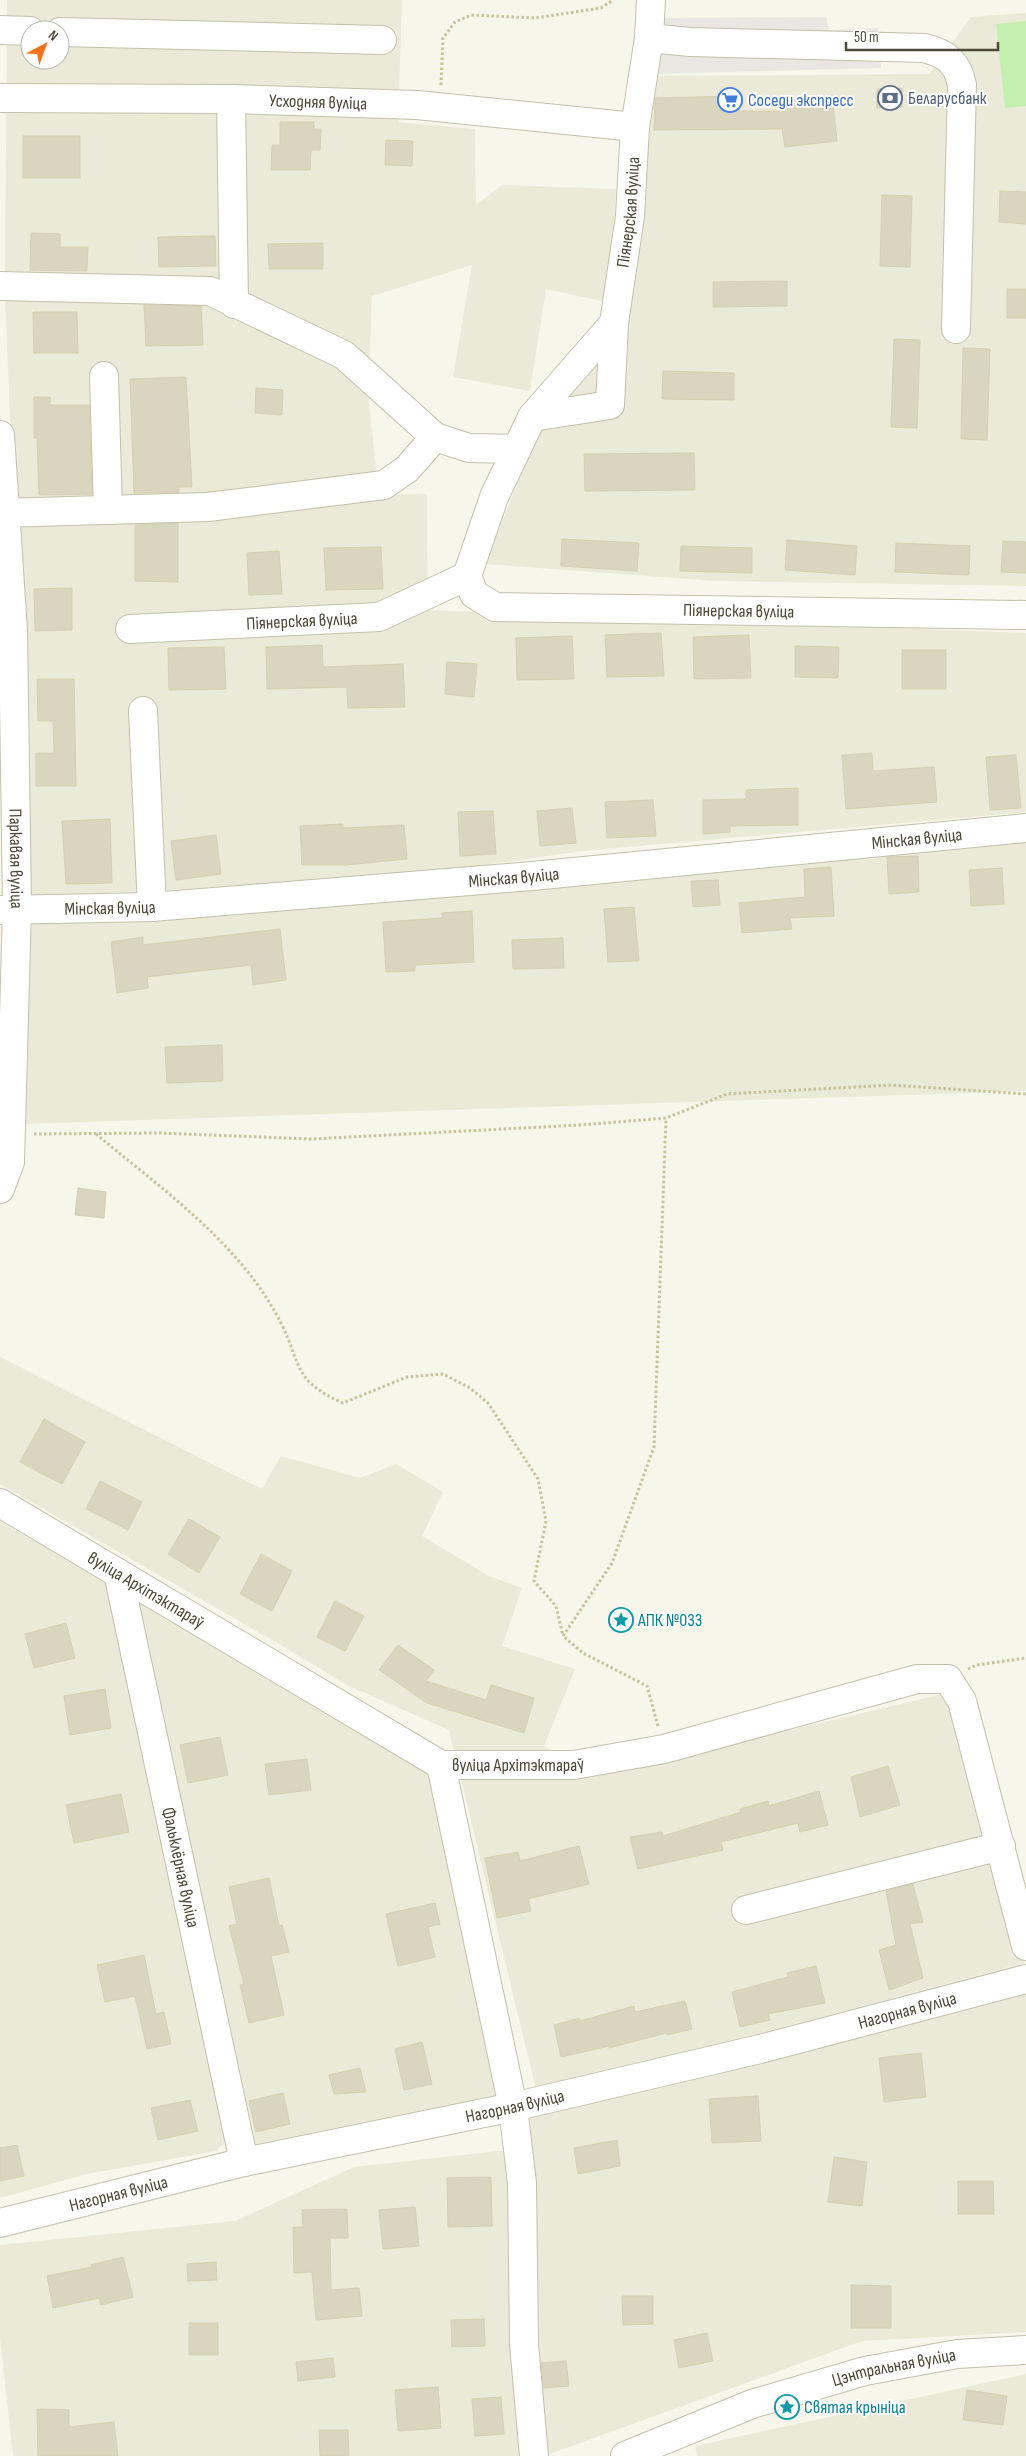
<svg xmlns="http://www.w3.org/2000/svg" width="1026" height="2456" viewBox="0 0 1026 2456" font-family="'Sofia Sans Condensed',sans-serif">
	<style>
		.residential { fill: #ebe9d7; fill-rule: evenodd }
		.green { fill: #c3efaf }
		.parking { fill: #e8e7e2 }
		.building { fill: #dad5be; stroke: #d5d0b0 }
		.lines { fill: none; stroke-linecap: round; stroke-linejoin: round }
		.minor-casing { stroke: #c3c1ab; stroke-width: 30 }
		.path { stroke: #c7c29b; stroke-width: 3; stroke-dasharray: 2.5 2.5; stroke-linecap: butt }
		.minor { stroke: #fff; stroke-width: 28 }
		.labels { text-anchor: middle; dominant-baseline: central; stroke-width: 4; stroke-linejoin: round; paint-order: stroke }
		.service-label { font-size: 18px; fill: #4e5e75; stroke: #fff; text-anchor: start }
		.shop-label { font-size: 18px; fill: #366cbe; stroke: #fff; text-anchor: start }
		.street-label { font-size: 18px; fill: #4c4837; stroke: #fff }
		.culture-label { font-size: 18px; fill: #0d838f; stroke: #fff; text-anchor: start }
	</style>
	<rect width="100%" height="100%" fill="#f6f6ea"/>
	<g class="residential">
		<path d="M7,0H402L398,122L475,129L476,205L502,185L616,189L611,303L546,289L530,391L453,377L472,265L372,296L368,395L379,495L427,494L428,610L1026,633V812L582,851L436,872L156,891L30,896L5,296ZM30,30H60V60H30Z"/>
		<path d="M1026,13V586L717,581L485,564L536,437L575,375L627,325L645,76L929,74L971,17Z"/>
		<path d="M1026,829V1091L22,1124L32,916L533,890Z"/>
		<path d="M0,1357L262,1489L281,1456L360,1478L396,1464L443,1492L422,1536L489,1576L522,1588L502,1646L575,1669L544,1746L592,1777L947,1693L1024,1963L537,2093L449,1730L347,1685L274,1641L0,1484Z"/>
		<path d="M0,1522L106,1581L231,2137L216,2151L87,2174L0,2198Z"/>
		<path d="M137,1600L435,1774L502,2094L256,2144Z"/>
		<path d="M1026,1991V2332L862,2341L544,2456L530,2111Z"/>
		<path d="M508,2150L523,2456H13L0,2338V2245L235,2221L354,2167Z"/>
		<path d="M1026,2374V2456H697L695,2446Z"/>
	</g>
	<path class="green" d="M1026,21V106L1005,108L996,24Z"/>
	<path class="parking" d="M826,17L829,30L878,28L881,68L653,74L657,18Z"/>
	<g class="building">
		<path d="M902,88V107L877,108V89Z"/>
		<path d="M832,95L837,141L785,147L782,129L654,130L655,98L734,96V111H780L779,101Z"/>
		<path d="M280,122H314V129H321L320,150H311L310,170H271L272,145H280Z"/>
		<rect x="23" y="136" width="57" height="42"/>
		<path d="M386,140L413,141L412,166L385,165Z"/>
		<path d="M1000,191L1026,192V224L999,222Z"/>
		<path d="M882,195L912,196L910,267L880,266Z"/>
		<path d="M31,233L60,234V247H88L87,271L30,270Z"/>
		<path d="M215,236L216,266L159,267L158,237Z"/>
		<path d="M323,243V269H269L268,244Z"/>
		<path d="M787,281V306L713,307V282Z"/>
		<rect x="1007" y="289" width="19" height="29"/>
		<path d="M144,305L201,306L203,345L146,346Z"/>
		<path d="M33,312H77L78,353H34Z"/>
		<path d="M894,339L920,340L917,428L891,427Z"/>
		<path d="M963,348L990,349L987,440L961,439Z"/>
		<path d="M663,371L734,373V400L662,399Z"/>
		<path d="M186,377L192,487H179V492L134,493L130,379Z"/>
		<path d="M256,388L283,390L282,415L255,413Z"/>
		<path d="M34,397H50V405H89L92,494L39,495L37,438H34Z"/>
		<path d="M694,453L695,490L585,491L584,454Z"/>
		<path d="M178,523V582L135,581V525Z"/>
		<path d="M562,539L639,543L637,571L561,566Z"/>
		<path d="M787,540L857,546L855,575L785,570Z"/>
		<path d="M1003,541L1026,542V573L1001,572Z"/>
		<path d="M896,543L970,546L969,575L895,572Z"/>
		<path d="M681,546L752,548V573L680,571Z"/>
		<path d="M381,547L383,589L326,590L324,548Z"/>
		<path d="M279,551L282,594L249,595L247,553Z"/>
		<path d="M72,588V630L35,631L34,589Z"/>
		<path d="M661,633L664,676L607,677L605,635Z"/>
		<path d="M749,635L751,678L694,679L693,637Z"/>
		<path d="M572,636L574,679L517,680L516,638Z"/>
		<path d="M322,645L323,667L403,664L405,707L348,708L347,687L267,689L266,647Z"/>
		<path d="M795,646L839,647L838,678L795,677Z"/>
		<path d="M224,647L226,689L169,690L168,648Z"/>
		<rect x="902" y="650" width="44" height="39"/>
		<path d="M447,662L477,664L474,697L445,694Z"/>
		<path d="M37,679H74L76,786H36V753H54L53,721H38Z"/>
		<path d="M872,753L873,771L934,767L937,802L846,809L842,755Z"/>
		<path d="M1016,755L1021,808L990,810L986,757Z"/>
		<path d="M798,788V825L730,826V832L703,834V800L746,799V790Z"/>
		<path d="M653,800L656,836L607,838L605,802Z"/>
		<path d="M572,808L576,843L540,846L537,811Z"/>
		<path d="M493,811L496,854L460,856L458,812Z"/>
		<path d="M110,819L112,883L66,884L62,821Z"/>
		<path d="M343,824V828L404,825L407,859L346,865H302L300,826Z"/>
		<path d="M216,835L221,874L176,880L171,841Z"/>
		<path d="M918,856L919,892L889,894L887,857Z"/>
		<path d="M831,867L834,916L790,918L792,929L742,933L739,903L805,897L804,869Z"/>
		<path d="M1002,868L1004,904L971,906L969,870Z"/>
		<path d="M718,880L720,905L693,907L691,881Z"/>
		<path d="M634,907L639,961L608,962L604,909Z"/>
		<path d="M472,911L474,962L415,965V971L386,972L383,922L442,918V913Z"/>
		<path d="M280,929L286,980L253,985L251,965L147,977L148,988L117,993L111,942L143,937V945Z"/>
		<path d="M563,938L564,968L513,969L512,940Z"/>
		<path d="M222,1045L223,1081L167,1083L165,1047Z"/>
		<path d="M78,1188L106,1192L104,1218L75,1215Z"/>
		<path d="M44,1419L85,1442L62,1484L20,1462Z"/>
		<path d="M100,1481L142,1502L128,1530L86,1509Z"/>
		<path d="M189,1519L220,1537L199,1573L168,1554Z"/>
		<path d="M261,1554L292,1571L272,1611L240,1594Z"/>
		<path d="M335,1601L364,1616L345,1651L317,1637Z"/>
		<path d="M66,1623L75,1658L34,1668L25,1634Z"/>
		<path d="M398,1645L434,1670L426,1681L486,1700L491,1685L534,1698L524,1733L427,1703L379,1670Z"/>
		<path d="M105,1689L111,1728L70,1735L64,1696Z"/>
		<path d="M220,1737L228,1775L188,1783L180,1745Z"/>
		<path d="M307,1759L311,1790L269,1795L265,1764Z"/>
		<path d="M888,1766L900,1805L860,1817L851,1777Z"/>
		<path d="M819,1791L828,1825L800,1832L798,1823L721,1842L723,1850L638,1869L630,1837L662,1832L663,1836L741,1812L740,1809L768,1801L769,1806Z"/>
		<path d="M121,1794L129,1832L74,1843L66,1805Z"/>
		<path d="M579,1846L589,1884L528,1899L531,1911L497,1918L485,1858L518,1852L520,1861Z"/>
		<path d="M269,1878L279,1926L282,1925L289,1952L271,1956L284,2015L249,2023L240,1985L244,1984L229,1926L237,1924L229,1887Z"/>
		<path d="M913,1884L923,1922L910,1924L923,1978L889,1990L879,1950L896,1945L886,1891Z"/>
		<path d="M435,1903L440,1924L428,1927L435,1957L398,1966L386,1914Z"/>
		<path d="M144,1955L156,2014L164,2012L171,2044L147,2049L135,1996L105,2002L97,1965Z"/>
		<path d="M816,1966L825,2003L768,2014L770,2020L740,2027L732,1992L788,1977L787,1973Z"/>
		<path d="M685,2001L692,2029L667,2035L666,2033L609,2048V2046L561,2057L554,2025L579,2018L580,2021L634,2006L635,2012Z"/>
		<path d="M422,2042L432,2084L404,2090L395,2049Z"/>
		<path d="M921,2053L926,2097L884,2102L879,2058Z"/>
		<path d="M360,2068L366,2092L334,2094L329,2075Z"/>
		<path d="M283,2093L290,2124L256,2132L249,2101Z"/>
		<path d="M758,2096L761,2141L712,2143L709,2099Z"/>
		<path d="M190,2100L198,2131L158,2140L151,2108Z"/>
		<path d="M617,2140L620,2166L578,2174L574,2148Z"/>
		<path d="M17,2145L24,2176L0,2181V2148Z"/>
		<path d="M834,2157L867,2162L862,2206L828,2202Z"/>
		<path d="M491,2177L492,2226L448,2227L447,2178Z"/>
		<path d="M958,2181H993L994,2214H958Z"/>
		<path d="M415,2207L419,2246L383,2249L379,2210Z"/>
		<path d="M347,2209L348,2238H330L331,2290L359,2288L362,2316L316,2320L312,2272L294,2273L293,2227H303L302,2210Z"/>
		<path d="M123,2257L133,2297L101,2305L99,2298L53,2308L47,2276L92,2267L91,2265Z"/>
		<path d="M216,2262L217,2280L188,2281L187,2264Z"/>
		<path d="M851,2285L891,2286V2328H851Z"/>
		<path d="M622,2296H653V2324L623,2325Z"/>
		<path d="M484,2319L485,2346L452,2347L451,2320Z"/>
		<rect x="189" y="2323" width="29" height="32"/>
		<path d="M707,2333L713,2361L679,2368L674,2340Z"/>
		<path d="M333,2358L335,2377L298,2381L296,2362Z"/>
		<path d="M566,2361L569,2386L544,2388L541,2363Z"/>
		<path d="M438,2387L441,2428L398,2431L395,2390Z"/>
		<path d="M967,2390L1007,2396L1003,2425L963,2420Z"/>
		<path d="M501,2397L504,2434L475,2436L472,2399Z"/>
		<path d="M37,2409L69,2410V2427L114,2422L118,2456H38Z"/>
		<path d="M319,2430H348L349,2456H320Z"/>
	</g>
	<g class="lines">
		<defs>
			<g id="minor">
				<path d="M0,30L30,31"/>
				<path d="M60,32L382,40"/>
				<path d="M649,38L690,42L924,48C946,53 958,63 962,85L956,329"/>
				<path id="s1" d="M0,98L231,99L417,105L635,127"/>
				<path d="M231,99L234,304"/>
				<path d="M0,286L210,291L344,355L435,437L407,469L384,485L208,507L0,513"/>
				<path d="M104,376L108,510"/>
				<path d="M532,417L614,323"/>
				<path id="s2" d="M0,435L13,630L17,908L10,1162L0,1189"/>
				<path d="M435,437L469,448L516,449"/>
				<path id="s3" d="M467,576L494,497L532,417L610,405L614,323L630,216L635,127L649,38L651,0"/>
				<path id="s4" d="M130,629L379,617L467,576L474,594L495,607L1026,615"/>
				<path d="M143,711L152,907"/>
				<path id="s5" d="M0,910L152,907L532,876L1026,828"/>
				<path id="s6" d="M0,1503L441,1765H574L664,1749L917,1679H948L962,1701L1026,1946"/>
				<path id="s7" d="M118,1573L244,2162"/>
				<path d="M441,1765L513,2107L522,2183L524,2344L534,2456"/>
				<path d="M746,1910L1001,1846"/>
				<path id="s8" d="M0,2223L244,2162L513,2107L760,2049L1026,1979"/>
				<path id="s9" d="M625,2456L752,2404L865,2371L957,2354L1026,2350"/>
			</g>
		</defs>
		<use href="#minor" class="minor-casing"/>
		<g class="path">
			<path d="M441,85L443,38L455,22L471,15L535,18L601,8L613,0"/>
			<path d="M34,1134L159,1133L312,1139L580,1125L666,1118L727,1094L891,1085L1026,1094"/>
			<path d="M96,1134C163,1190 241,1244 281,1323C302,1366 293,1381 343,1403L407,1377L443,1374L470,1388L488,1403L538,1479L546,1521L534,1581L556,1606L563,1636"/>
			<path d="M968,1669L977,1665L1026,1658"/>
			<path d="M658,1726L647,1686L583,1653L563,1636L612,1563L654,1447L666,1118"/>
		</g>
		<use href="#minor" class="minor"/>
	</g>
	<defs>
		<symbol id="bank-ring" viewBox="-11 -11 22 22"><circle r="9.5" fill="#fff" stroke="#5c6f8a" stroke-width="1.5"/><path d="M-6-4H6V4H-6ZM0-2.3a2.3 2.3 0 1 0 0 4.6a2.3 2.3 0 1 0 0-4.6Z" fill="#5c6f8a"/></symbol>
		<symbol id="supermarket-ring" viewBox="-11 -11 22 22"><circle r="9.5" fill="#fff" stroke="#3f7fe0" stroke-width="1.5"/><path d="M-6-5.5h2.5l.6 2H6L4.5 2H-2.5L-4.4-4H-6ZM-1.5 3.2a1.3 1.3 0 1 0 .1 0ZM3 3.2a1.3 1.3 0 1 0 .1 0Z" fill="#3f7fe0"/></symbol>
		<symbol id="sight-ring" viewBox="-11 -11 22 22"><circle r="9.5" fill="#fff" stroke="#0f9aa8" stroke-width="1.5"/><path d="M0-6L1.8-2.2L6-1.7L2.9 1.2L3.7 5.4L0 3.3L-3.7 5.4L-2.9 1.2L-6-1.7L-1.8-2.2Z" fill="#0f9aa8"/></symbol>
	</defs>
	<g fill-rule="evenodd">
		<use href="#bank-ring" x="876" y="84" width="28" height="28"/>
		<use href="#supermarket-ring" x="716" y="86" width="28" height="28"/>
		<use href="#sight-ring" x="607" y="1606" width="28" height="28"/>
		<use href="#sight-ring" x="773" y="2393" width="28" height="28"/>
	</g>
	<g class="labels">
		<g class="service-label">
			<text x="908" y="98">Беларусбанк</text>
		</g>
		<g class="shop-label">
			<text x="748" y="100">Соседи экспресс</text>
		</g>
		<g class="street-label">
			<text stroke="none"><textPath href="#s1" startOffset="318">Усходняя вуліца</textPath></text>
			<text stroke="none"><textPath href="#s3" startOffset="445">Піянерская вуліца</textPath></text>
			<text stroke="none"><textPath href="#s4" startOffset="634">Піянерская вуліца</textPath></text>
			<text stroke="none"><textPath href="#s4" startOffset="172">Піянерская вуліца</textPath></text>
			<text stroke="none"><textPath href="#s5" startOffset="920">Мінская вуліца</textPath></text>
			<text stroke="none"><textPath href="#s2" startOffset="424">Паркавая вуліца</textPath></text>
			<text stroke="none"><textPath href="#s5" startOffset="515">Мінская вуліца</textPath></text>
			<text stroke="none"><textPath href="#s5" startOffset="110">Мінская вуліца</textPath></text>
			<text stroke="none"><textPath href="#s6" startOffset="170">вуліца Архітэктараў</textPath></text>
			<text stroke="none"><textPath href="#s6" startOffset="590">вуліца Архітэктараў</textPath></text>
			<text stroke="none"><textPath href="#s7" startOffset="301">Фальклёрная вуліца</textPath></text>
			<text stroke="none"><textPath href="#s8" startOffset="932">Нагорная вуліца</textPath></text>
			<text stroke="none"><textPath href="#s8" startOffset="528">Нагорная вуліца</textPath></text>
			<text stroke="none"><textPath href="#s8" startOffset="122">Нагорная вуліца</textPath></text>
			<text stroke="none"><textPath href="#s9" startOffset="284">Цэнтральная вуліца</textPath></text>
		</g>
		<g class="culture-label">
			<text x="638" y="1620">АПК №033</text>
			<text x="804" y="2407">Святая крыніца</text>
		</g>
	</g>
	<g transform="translate(45 45) rotate(41)"><circle r="24" fill="#ffffff" stroke="#b7b6af"/>
	<path d="M0-4L9 19L0 12L-9 19Z" fill="#ff7118"/>
	<text y="-8" font-size="14" font-weight="bold" text-anchor="middle" fill="#4c4837">N</text>
	</g>
	<path d="M846 42v8h152v-8" fill="none" stroke="#4c4837" stroke-width="2.5"/>
	<text x="854" y="42" font-size="15" fill="#4c4837" stroke="#ffffff" stroke-width="4" paint-order="stroke">50 m</text>
</svg>
